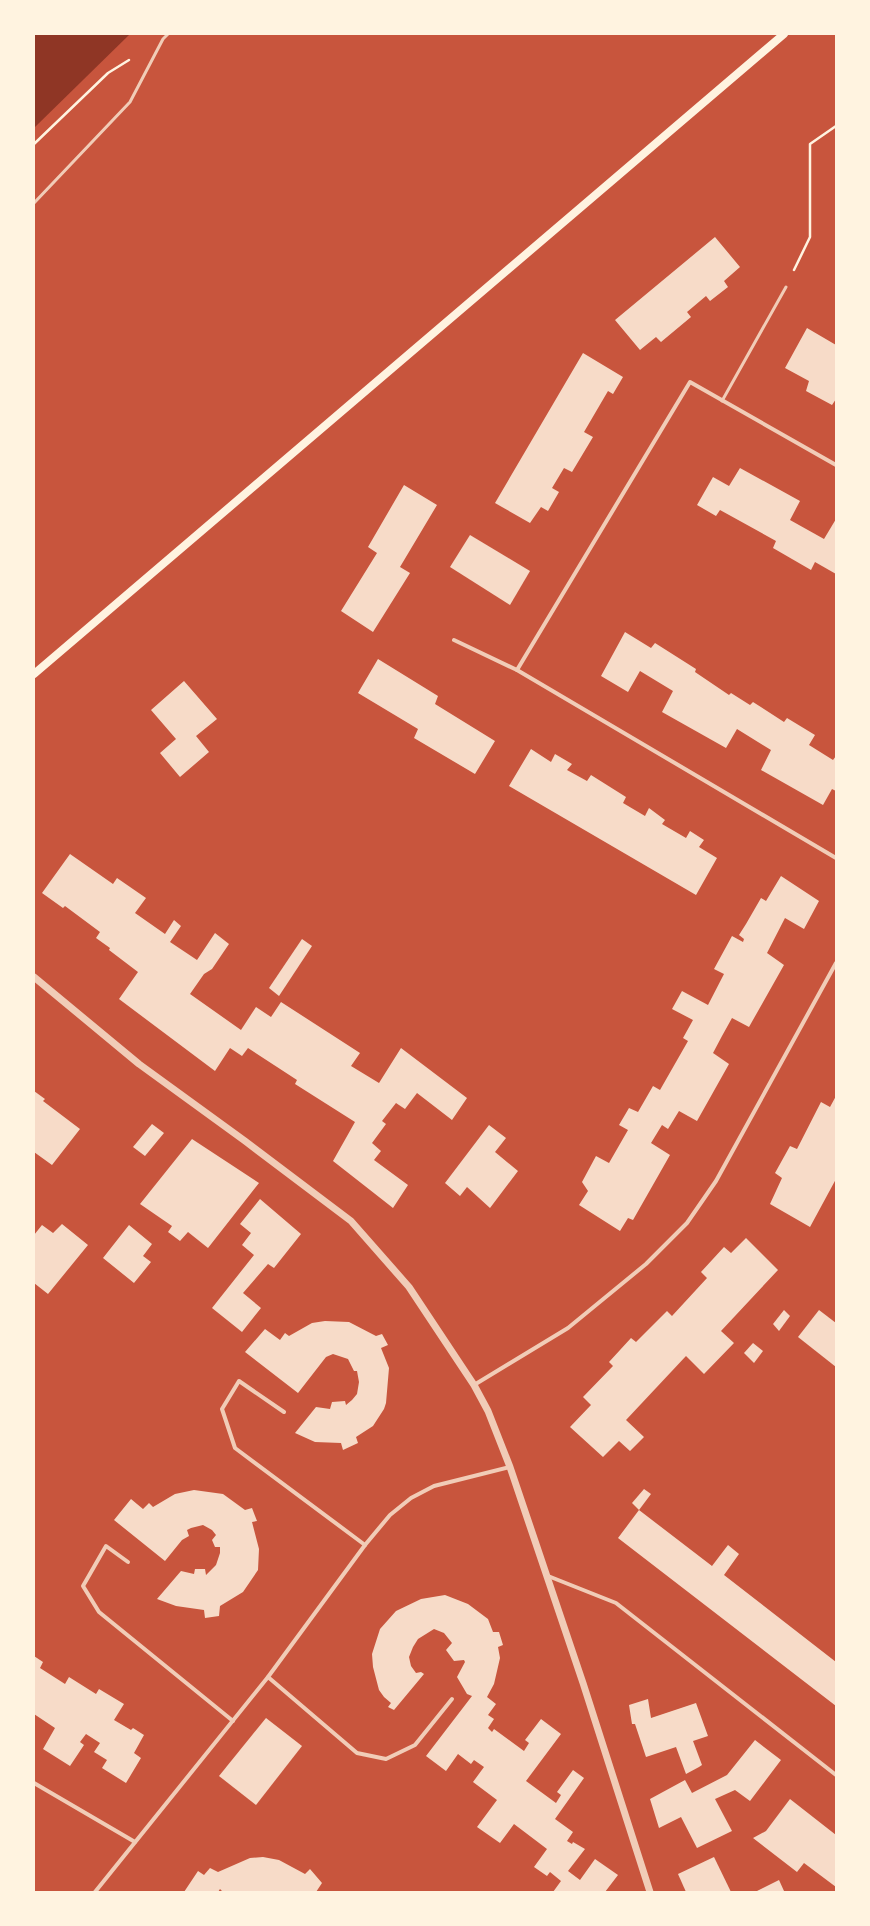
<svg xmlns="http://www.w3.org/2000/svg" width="870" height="1926" font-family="Figtree,sans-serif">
  <rect width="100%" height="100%" fill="#c8553d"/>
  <path fill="#8f3625" d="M 34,34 L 130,34 L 34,128 Z"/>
  <g fill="#f7dbc8">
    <path d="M 715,237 L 740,267 L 724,281 L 728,287 L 710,301 L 706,296 L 687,312 L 691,317 L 661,342 L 656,337 L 640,350 L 615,320 Z"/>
    <path d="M 807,328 L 836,345 L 836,399 L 832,405 L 806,391 L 809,381 L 785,368 Z"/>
    <path d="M 583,353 L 623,377 L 613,394 L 608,391 L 584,432 L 593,437 L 572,472 L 564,468 L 552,488 L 559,492 L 548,511 L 541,507 L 530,523 L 495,503 Z"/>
    <path d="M 740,468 L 800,501 L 790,520 L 824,539 L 836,519 L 836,574 L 815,562 L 811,570 L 773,548 L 776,541 L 720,510 L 716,516 L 697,505 L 713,477 L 729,486 Z"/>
    <path d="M 404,485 L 437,505 L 400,567 L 410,573 L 373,632 L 341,611 L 377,553 L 368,547 Z"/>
    <path d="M 470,535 L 530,571 L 510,605 L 450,567 Z"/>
    <path d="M 625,632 L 651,648 L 655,643 L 696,669 L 695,672 L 729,695 L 731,693 L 750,705 L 753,702 L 784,722 L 787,718 L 815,735 L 809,745 L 833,760 L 836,756 L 836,791 L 832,789 L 823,805 L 761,770 L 771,750 L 737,729 L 726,748 L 662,712 L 673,691 L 640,671 L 628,692 L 601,676 Z"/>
    <path d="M 378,659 L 438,696 L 435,704 L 495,741 L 475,774 L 414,738 L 418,729 L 358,693 Z"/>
    <path d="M 184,681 L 217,719 L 196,736 L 209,752 L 180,777 L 160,753 L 176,739 L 151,710 Z"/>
    <path d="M 531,749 L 551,762 L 555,754 L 572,764 L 567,770 L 587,781 L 591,775 L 626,797 L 623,803 L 645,816 L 649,808 L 665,820 L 662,824 L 686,838 L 690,831 L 704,840 L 699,847 L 717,858 L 696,895 L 509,786 Z"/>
    <path d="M 70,854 L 113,884 L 117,878 L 146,898 L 135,913 L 165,934 L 174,920 L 181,926 L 170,942 L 197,960 L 215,933 L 229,944 L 212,969 L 204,974 L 190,994 L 241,1030 L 256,1007 L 271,1017 L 281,1002 L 360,1053 L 351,1066 L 379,1083 L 401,1048 L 467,1098 L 452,1120 L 417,1093 L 405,1109 L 396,1103 L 382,1121 L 386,1124 L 372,1143 L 381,1151 L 374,1160 L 408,1185 L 393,1208 L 333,1161 L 355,1122 L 295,1084 L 297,1080 L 248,1048 L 242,1056 L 230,1048 L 215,1071 L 119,999 L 138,972 L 109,950 L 110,948 L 96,938 L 100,932 L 65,906 L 63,908 L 42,893 Z"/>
    <path d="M 781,876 L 819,901 L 804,929 L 785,918 L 767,953 L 784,965 L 749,1027 L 732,1018 L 722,1036 L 713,1053 L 729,1064 L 697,1121 L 679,1111 L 668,1129 L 662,1125 L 651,1143 L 670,1155 L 633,1220 L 628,1218 L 620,1231 L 579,1205 L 588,1191 L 582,1182 L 596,1156 L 609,1163 L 628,1130 L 619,1125 L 629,1108 L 638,1112 L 653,1086 L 660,1090 L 688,1041 L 683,1038 L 693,1020 L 672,1009 L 682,991 L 708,1005 L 724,974 L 714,969 L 732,936 L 743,942 L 744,939 L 739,935 L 746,924 L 761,898 L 766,901 Z"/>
    <path d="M 302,939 L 312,946 L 279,996 L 269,988 Z"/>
    <path d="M 34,1091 L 45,1099 L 43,1101 L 80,1129 L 52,1165 L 34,1152 Z"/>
    <path d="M 836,1096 L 836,1179 L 810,1227 L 770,1204 L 782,1178 L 775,1173 L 790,1146 L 797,1149 L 821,1102 L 830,1107 Z"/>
    <path d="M 152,1124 L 164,1133 L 145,1156 L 133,1147 Z"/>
    <path d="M 489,1125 L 506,1138 L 495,1152 L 518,1171 L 490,1208 L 467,1187 L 460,1196 L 445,1183 Z"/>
    <path d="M 192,1139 L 259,1183 L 208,1248 L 188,1232 L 180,1241 L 168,1232 L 172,1226 L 140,1204 Z"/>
    <path d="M 260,1199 L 301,1234 L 274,1268 L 268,1264 L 243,1293 L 261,1308 L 242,1332 L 212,1308 L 254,1255 L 242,1245 L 251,1233 L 240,1224 Z"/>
    <path d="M 62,1224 L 88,1245 L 48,1294 L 34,1283 L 34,1235 L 42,1225 L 53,1233 Z"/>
    <path d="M 129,1225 L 152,1244 L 143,1256 L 151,1262 L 134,1283 L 103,1258 Z"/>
    <path d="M 746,1238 L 778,1270 L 721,1331 L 734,1343 L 704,1374 L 686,1356 L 626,1420 L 644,1437 L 630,1451 L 619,1441 L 603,1457 L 570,1427 L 591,1405 L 583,1397 L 613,1366 L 609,1362 L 631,1338 L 636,1342 L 667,1311 L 672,1316 L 707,1278 L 701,1272 L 724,1247 L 731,1253 Z"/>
    <path d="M 784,1310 L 790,1316 L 779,1331 L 773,1324 Z"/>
    <path d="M 819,1310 L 836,1323 L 836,1367 L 798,1337 Z"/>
    <path d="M 325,1321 L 349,1322 L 376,1336 L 382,1334 L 388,1345 L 381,1348 L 389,1368 L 386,1403 L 384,1409 L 373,1426 L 356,1437 L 358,1443 L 343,1450 L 341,1443 L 315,1442 L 295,1433 L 316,1407 L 330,1409 L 332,1402 L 345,1401 L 346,1405 L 352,1400 L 357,1394 L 359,1382 L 357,1371 L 354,1371 L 348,1359 L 333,1354 L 326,1357 L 298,1393 L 245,1352 L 265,1329 L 280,1340 L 285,1333 L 289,1336 L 312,1323 Z"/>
    <path d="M 753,1343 L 763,1351 L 754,1363 L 744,1353 Z"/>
    <path d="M 644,1489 L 651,1494 L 639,1510 L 632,1503 Z"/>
    <path d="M 194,1490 L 223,1494 L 245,1510 L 252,1508 L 257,1521 L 252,1522 L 259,1549 L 258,1570 L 243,1592 L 220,1606 L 219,1616 L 205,1618 L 204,1610 L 176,1606 L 157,1599 L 181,1571 L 194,1574 L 195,1569 L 205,1569 L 206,1575 L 216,1565 L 220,1553 L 220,1547 L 215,1547 L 212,1540 L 216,1535 L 212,1530 L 203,1525 L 191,1528 L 187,1530 L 189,1536 L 182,1540 L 165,1561 L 114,1520 L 131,1499 L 143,1509 L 149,1503 L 153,1507 L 175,1494 Z"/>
    <path d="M 639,1510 L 712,1566 L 728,1545 L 739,1554 L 724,1575 L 836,1662 L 836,1706 L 618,1538 Z"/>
    <path d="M 445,1595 L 468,1604 L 488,1619 L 493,1632 L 499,1632 L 503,1645 L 498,1647 L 500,1658 L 494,1684 L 487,1697 L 496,1704 L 488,1715 L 494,1719 L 488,1728 L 492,1732 L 494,1729 L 524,1751 L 529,1743 L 525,1740 L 541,1719 L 561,1734 L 526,1781 L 556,1803 L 561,1795 L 557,1792 L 573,1770 L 584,1778 L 555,1819 L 573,1832 L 567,1841 L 572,1844 L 573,1842 L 585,1849 L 568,1871 L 580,1880 L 595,1859 L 618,1875 L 605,1892 L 553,1892 L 561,1881 L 550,1872 L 547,1876 L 534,1867 L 547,1849 L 514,1824 L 500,1843 L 477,1827 L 497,1800 L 473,1782 L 484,1767 L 474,1760 L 471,1764 L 458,1754 L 446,1771 L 426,1756 L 472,1696 L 467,1694 L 457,1677 L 465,1662 L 464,1660 L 454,1661 L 446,1650 L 452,1643 L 444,1633 L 434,1629 L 418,1639 L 413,1647 L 409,1657 L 411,1666 L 416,1673 L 421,1672 L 424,1674 L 394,1710 L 388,1707 L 391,1703 L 384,1697 L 379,1690 L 373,1667 L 372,1654 L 380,1629 L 396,1611 L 421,1599 Z"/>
    <path d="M 34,1656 L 43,1662 L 40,1668 L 65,1684 L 69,1677 L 96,1694 L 99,1689 L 124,1704 L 114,1720 L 131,1730 L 133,1728 L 144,1735 L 134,1753 L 141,1758 L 126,1783 L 102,1768 L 107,1760 L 94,1752 L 100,1743 L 86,1734 L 80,1742 L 84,1745 L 70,1766 L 43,1749 L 55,1728 L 34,1714 Z"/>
    <path d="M 648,1699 L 651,1718 L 696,1703 L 708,1736 L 693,1741 L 702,1765 L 699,1767 L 686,1774 L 676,1747 L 646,1757 L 635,1724 L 632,1724 L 629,1705 Z"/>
    <path d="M 266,1718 L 302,1746 L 256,1805 L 219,1776 Z"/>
    <path d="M 755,1740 L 781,1760 L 750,1801 L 735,1790 L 715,1799 L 732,1831 L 697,1848 L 681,1817 L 659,1828 L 650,1799 L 685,1780 L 692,1793 L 727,1775 Z"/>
    <path d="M 790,1799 L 836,1835 L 836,1887 L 804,1863 L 797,1872 L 753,1838 L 766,1831 Z"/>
    <path d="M 263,1857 L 279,1860 L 305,1874 L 310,1869 L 322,1883 L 316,1892 L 223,1892 L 220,1889 L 218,1892 L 184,1892 L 198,1871 L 204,1875 L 210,1868 L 218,1872 L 250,1858 Z"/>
    <path d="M 714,1857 L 731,1892 L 686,1892 L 678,1874 Z"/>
    <path d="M 779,1880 L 784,1891 L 755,1892 Z"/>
  </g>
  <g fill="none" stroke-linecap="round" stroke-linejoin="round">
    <g stroke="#fff3e0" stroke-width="2.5">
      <path d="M 34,144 L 108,73 L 129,60"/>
      <path d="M 794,270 L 810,237 L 810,144 L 836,126"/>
    </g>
    <g stroke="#f1ccb7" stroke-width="3">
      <path d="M 34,203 L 130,102 L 163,39 L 168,34"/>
      <path d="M 722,401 L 786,287"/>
    </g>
    <g stroke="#f1ccb7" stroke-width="4">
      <path d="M 454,640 L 517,670 L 836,858"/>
      <path d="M 517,670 L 690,382 L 836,465"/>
      <path d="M 474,1385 L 568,1328 L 646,1264 L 687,1223 L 716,1181 L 836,963"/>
      <path d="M 284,1412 L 239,1381 L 222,1409 L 235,1448 L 365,1545"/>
      <path d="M 128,1562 L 106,1546 L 83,1586 L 99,1612 L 233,1721"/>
      <path d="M 548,1576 L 616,1603 L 836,1775"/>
      <path d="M 268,1677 L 357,1753 L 386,1759 L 415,1745 L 452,1699"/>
      <path d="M 34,1783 L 135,1842"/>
      <path d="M 95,1892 L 268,1677 L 365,1545 L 390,1515 L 411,1498 L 434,1486 L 510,1467"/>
    </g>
    <path stroke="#f1ccb7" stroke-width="7" d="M 34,977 L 139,1064 L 245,1141 L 351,1221 L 409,1287 L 474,1385 L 488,1411 L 510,1467 L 583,1683 L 650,1892"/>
    <path stroke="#fff3e0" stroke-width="8" d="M 34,674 L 784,34"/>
  </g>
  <rect width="870" height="1926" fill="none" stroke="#fff3e0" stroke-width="70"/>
</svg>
